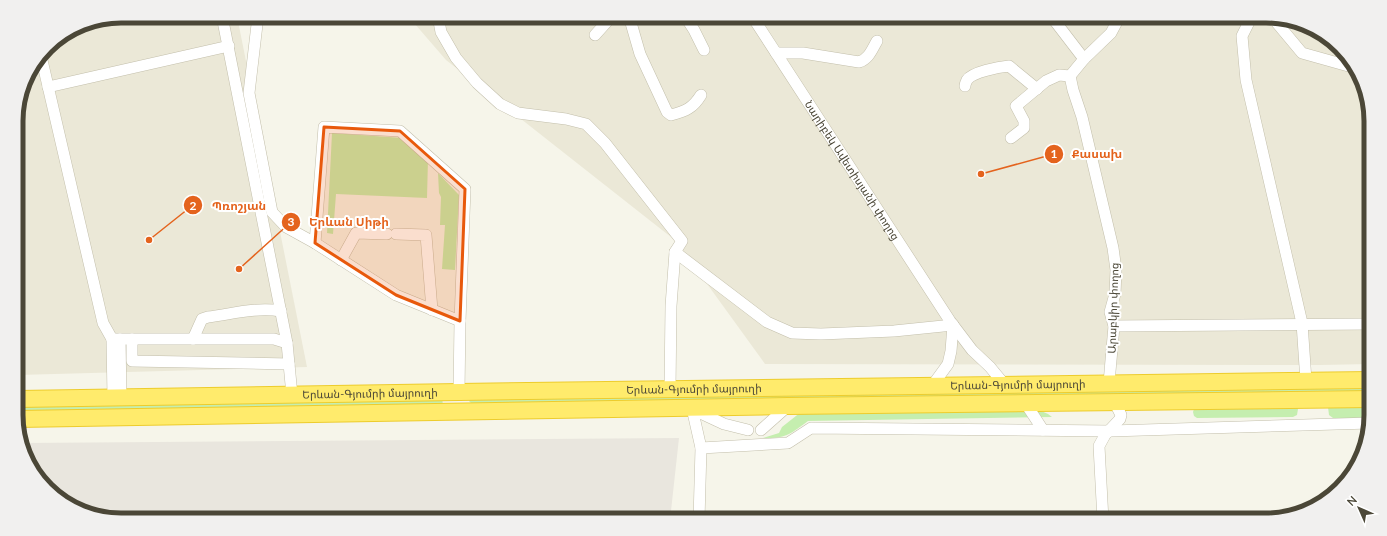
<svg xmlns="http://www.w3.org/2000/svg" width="1387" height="536" font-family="Lato,'Noto Sans Armenian',sans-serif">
  <rect width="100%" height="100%" fill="#f6f5ea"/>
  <g fill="#ebe8d7">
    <path d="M 121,16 L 237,16 L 307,367 L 18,375 L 16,114 L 27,75 L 52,42 L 81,24 Z"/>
    <path d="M 408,16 L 1266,16 L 1300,22 L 1345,52 L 1370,107 L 1371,364 L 1320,365 L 765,364 L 676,241 L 446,60 Z"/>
  </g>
  <path fill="#e9e6de" d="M 679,438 L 670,520 L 121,520 L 87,514 L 42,484 L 22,443 Z"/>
  <g fill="#c5eeaf">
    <path d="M 332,133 L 403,138 L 428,159 L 427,198 L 336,194 L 333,234 L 327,233 Z"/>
    <path d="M 438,173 L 459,195 L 455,270 L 442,269 L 445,225 L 440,225 L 441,197 L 439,193 Z"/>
    <path d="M 1371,385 L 1371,393 L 472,404 L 469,401 L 470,399 Z"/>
    <path d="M 442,398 L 443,405 L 18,412 L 18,405 Z"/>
    <path d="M 1371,403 L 1371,418 L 1333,418 L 1329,415 L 1328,407 Z"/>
    <path d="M 1297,406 L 1298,409 L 1297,415 L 1293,417 L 1197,418 L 1194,416 L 1193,412 L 1194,409 Z"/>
    <path d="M 1039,410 L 1048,414 L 1052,417 L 808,421 C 790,434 786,439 763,438 L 779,433 L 782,427 L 801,412 Z"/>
  </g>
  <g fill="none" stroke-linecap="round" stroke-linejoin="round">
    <defs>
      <g id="minor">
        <path d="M 222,16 L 287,343 L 292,395"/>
        <path d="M 258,16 L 249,93 L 272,212 L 286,227 L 315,243 L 396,295 L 460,321 L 459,392"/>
        <path d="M 438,16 L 441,32 L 456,58 L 477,83 L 500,104 L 518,113 L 566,119 L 586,124 L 605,143 L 682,241 L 675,252 L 671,306 L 670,390"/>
        <path d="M 629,16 L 640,54 L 667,112 L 671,115 C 686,111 693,108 701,95"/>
        <path d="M 685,16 L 694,30 L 704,50"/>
        <path id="s1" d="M 752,16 L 950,321 L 972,350 L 990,367 L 1004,384"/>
        <path d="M 1051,16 L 1084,59"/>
        <path d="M 1252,16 L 1242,36 L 1246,80 L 1302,323 L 1306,381"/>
        <path d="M 1272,17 L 1302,53 L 1352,67"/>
        <path d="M 595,35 L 612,16"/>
        <path d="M 776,53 L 803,53 L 859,62 C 869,59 872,49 877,41"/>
        <path d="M 41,56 L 103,323 L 112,339"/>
        <path d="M 965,86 C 965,84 966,82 967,80 C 972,72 999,67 1009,66 L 1037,89"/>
        <path d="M 48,87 L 229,46"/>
        <path d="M 1011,138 L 1024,128 L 1024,121 L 1016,106 L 1046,81 L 1059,75 L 1070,76"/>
        <path d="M 396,234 L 426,235 L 432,310"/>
        <path d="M 315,243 L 324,127 L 400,131 L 465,189 L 460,321"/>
        <path d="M 675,252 L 767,322 L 792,333 L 821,334 L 894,331 L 953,325"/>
        <path d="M 341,260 L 356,233 L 387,234"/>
        <path d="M 1114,326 L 1371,324"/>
        <path d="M 120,339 L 121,398"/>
        <path d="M 132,339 L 132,361 L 289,364"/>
        <path d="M 193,339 L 202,319 L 208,317 C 232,314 256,307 281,311"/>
        <path d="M 1109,383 L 1114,326 L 1110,312 L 1115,294 L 1116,270 L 1113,248 L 1082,117 L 1073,90 L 1070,76 L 1084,59 L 1111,33 L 1120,16"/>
        <path d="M 932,386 L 948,364 L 951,351 L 953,325"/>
        <path d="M 113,398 L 112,339 L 274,339 L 287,343"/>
        <path d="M 1026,404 L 1043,430"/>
        <path d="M 692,408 L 701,448 L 699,520"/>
        <path d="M 694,410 L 724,424 L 748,430"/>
        <path d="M 761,430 L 788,406"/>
        <path d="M 701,448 L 788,443 L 811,428 L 1111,431 L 1370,423"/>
        <path d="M 1103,520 L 1099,446 L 1105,435 L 1120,419 L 1121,415 L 1115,403"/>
      </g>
      <g id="highway">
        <path id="s2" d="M 18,399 L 459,392 L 1371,380"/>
        <path d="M 18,419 L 788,406 L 1371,399"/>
      </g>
    </defs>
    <use href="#minor" stroke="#c3bfab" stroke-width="12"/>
    <use href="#highway" stroke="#edcc2d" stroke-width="18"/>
    <use href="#minor" stroke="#fff" stroke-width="11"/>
    <use href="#highway" stroke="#ffeb6c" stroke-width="16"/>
  </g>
  <path fill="#e8590c" fill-opacity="0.2" stroke="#e8590c" stroke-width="3" stroke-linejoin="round" d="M 324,127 L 400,131 L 465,189 L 460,321 L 396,295 L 315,243 Z"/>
  <g text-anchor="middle" stroke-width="4" stroke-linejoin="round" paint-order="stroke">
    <g font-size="11" fill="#4b4737" stroke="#fff">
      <text dy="4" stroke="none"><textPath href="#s1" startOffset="184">Նարիբեկ Ավետիսյանի փողոց</textPath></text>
      <text transform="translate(1113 308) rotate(-88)" y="4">Արաբկիր փողոց</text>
      <text dy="4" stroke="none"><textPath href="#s2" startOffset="1000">Երևան-Գյումրի մայրուղի</textPath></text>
      <text dy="4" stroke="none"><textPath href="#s2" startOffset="676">Երևան-Գյումրի մայրուղի</textPath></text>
      <text dy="4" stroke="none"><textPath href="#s2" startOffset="352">Երևան-Գյումրի մայրուղի</textPath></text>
    </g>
  </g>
  <path d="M0 0H1387V536H0ZM121 23H1266A98 98 0 0 1 1364 121V415A98 98 0 0 1 1266 513H121A98 98 0 0 1 23 415V121A98 98 0 0 1 121 23Z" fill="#f1f0ef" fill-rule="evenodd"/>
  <path fill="none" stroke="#4b4737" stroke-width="5" d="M121 23H1266A98 98 0 0 1 1364 121V415A98 98 0 0 1 1266 513H121A98 98 0 0 1 23 415V121A98 98 0 0 1 121 23Z"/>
  <path fill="none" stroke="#e4631d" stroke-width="1.5" d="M981 174L1054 154M149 240L193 205M239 269L291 222"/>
  <g fill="#e4631d" stroke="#fff" stroke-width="1.5">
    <circle cx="981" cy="174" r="4"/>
    <circle cx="149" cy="240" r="4"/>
    <circle cx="239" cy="269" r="4"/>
    <circle cx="1054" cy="154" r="10"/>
    <circle cx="193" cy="205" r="10"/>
    <circle cx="291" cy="222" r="10"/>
  </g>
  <g font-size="12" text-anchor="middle" font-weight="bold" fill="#fff">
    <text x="1054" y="158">1</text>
    <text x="193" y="210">2</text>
    <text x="291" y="226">3</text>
  </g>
  <g font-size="12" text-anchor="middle" font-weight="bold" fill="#e4631d" stroke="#fff" stroke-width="4" stroke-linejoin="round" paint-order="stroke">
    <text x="1097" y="158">Քասախ</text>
    <text x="239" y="210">Պռոշյան</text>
    <text x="349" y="226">Երևան Սիթի</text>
  </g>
  <g transform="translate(1359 508) rotate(315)" stroke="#ffffff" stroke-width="3" paint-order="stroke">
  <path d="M0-3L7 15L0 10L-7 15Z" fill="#4b4737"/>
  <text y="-6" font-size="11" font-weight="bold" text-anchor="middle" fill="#4b4737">N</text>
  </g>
</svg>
